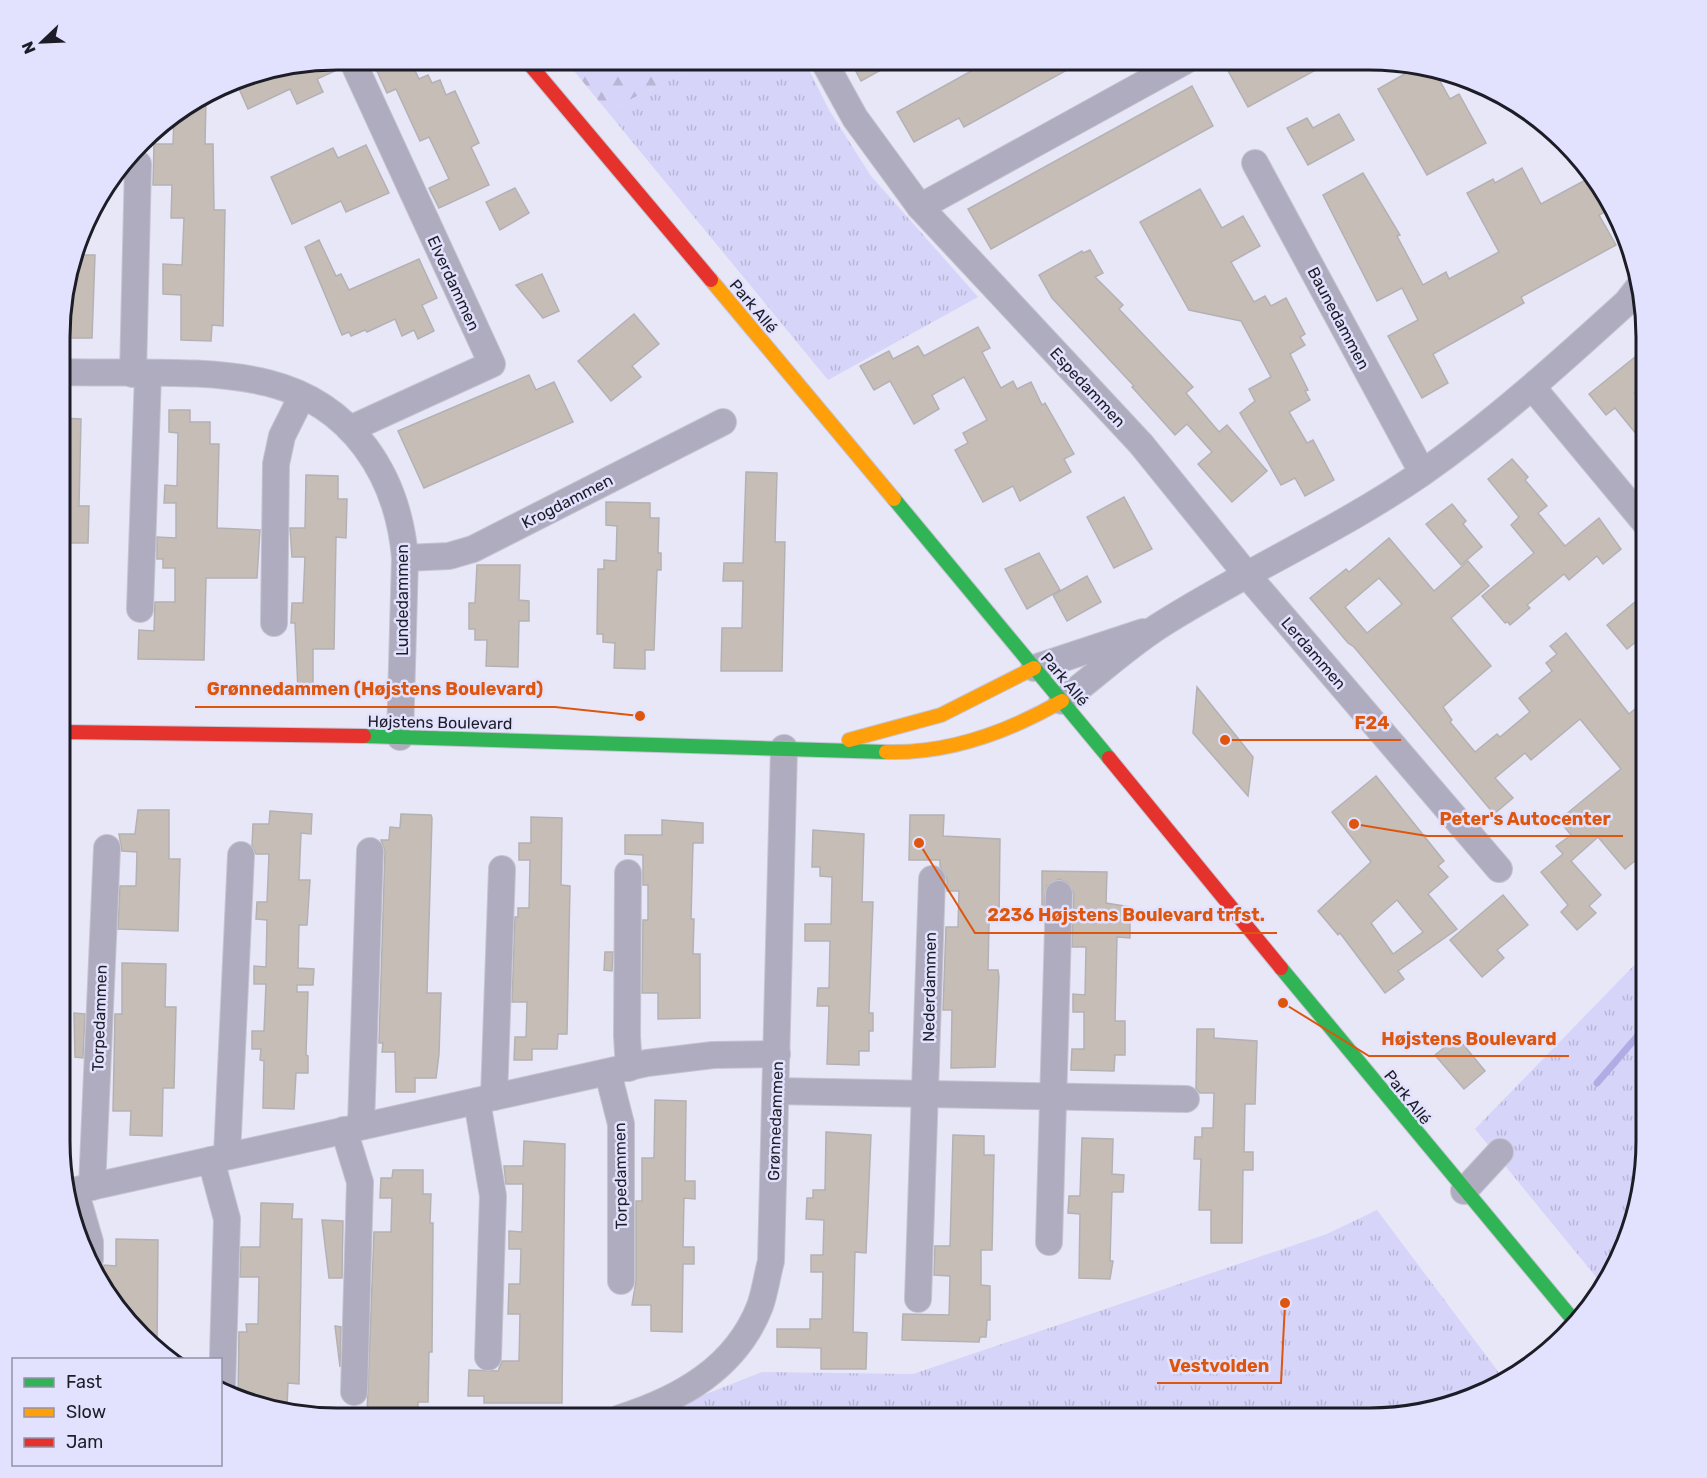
<svg xmlns="http://www.w3.org/2000/svg" width="1707" height="1478" font-family="Rubik,sans-serif">
  <defs>
    <pattern id="forest-firs" width="22" height="20" patternUnits="userSpaceOnUse" patternTransform="scale(1.5)"><rect width="22" height="20" fill="#d6d4f8"/><path d="M5 1l3.5 6h-7zM16 11l3.5 6h-7z" fill="#b7b6d5"/></pattern>
    <pattern id="park-tufts" width="24" height="20" patternUnits="userSpaceOnUse" patternTransform="scale(1.5)"><rect width="24" height="20" fill="#d6d4f8"/><path d="M3 7l-1-3M5 7V3M7 7l1-3M15 17l-1-3M17 17v-4M19 17l1-3" fill="none" stroke="#b7b6d5"/></pattern>
  </defs>
  <rect width="100%" height="100%" fill="#e8e7f8"/>
  <path fill="url(#forest-firs)" d="M 565,60 L 711,60 L 607,111 Z"/>
  <g fill="url(#park-tufts)">
    <path d="M 711,60 L 804,60 L 829,110 L 871,176 L 978,297 L 828,380 L 607,111 Z"/>
    <path d="M 1647,952 L 1647,1140 L 1626,1247 L 1601,1283 L 1475,1129 Z"/>
    <path d="M 1377,1210 L 1503,1378 L 1476,1397 L 1388,1417 L 645,1418 L 762,1372 L 913,1374 L 1327,1234 Z"/>
  </g>
  <g fill="none" stroke-linecap="round" stroke-linejoin="round">
    <path stroke="#b2ace4" stroke-width="7" d="M 1597,1083 L 1647,1025"/>
  </g>
  <g fill="#c6bdb7" stroke="#b4b1b4" stroke-width="1.5" fill-rule="evenodd">
    <path d="M 337,60 L 339,69 L 317,79 L 323,92 L 297,104 L 290,89 L 248,109 L 236,82 L 248,75 Z"/>
    <path d="M 372,60 L 410,60 L 419,79 L 428,75 L 432,83 L 440,80 L 446,95 L 455,91 L 479,143 L 471,147 L 489,185 L 439,208 L 429,188 L 449,179 L 429,137 L 420,141 L 396,89 L 387,93 Z"/>
    <path d="M 850,60 L 899,60 L 861,81 Z"/>
    <path d="M 970,60 L 1085,60 L 964,127 L 959,118 L 914,142 L 897,112 L 975,69 Z"/>
    <path d="M 1237,61 L 1332,61 L 1248,107 L 1226,67 Z"/>
    <path d="M 1415,68 L 1436,74 L 1450,99 L 1459,94 L 1486,143 L 1427,175 L 1378,89 Z"/>
    <path d="M 1192,86 L 1213,126 L 991,249 L 968,209 Z"/>
    <path d="M 206,99 L 205,144 L 213,144 L 214,210 L 225,210 L 223,326 L 212,325 L 211,341 L 181,340 L 181,295 L 163,294 L 163,264 L 182,265 L 184,218 L 171,218 L 172,185 L 153,185 L 154,144 L 173,144 L 174,118 Z"/>
    <path d="M 1339,114 L 1354,140 L 1308,165 L 1287,128 L 1307,118 L 1313,128 Z"/>
    <path d="M 366,145 L 389,193 L 346,212 L 341,201 L 292,224 L 271,177 L 333,148 L 338,158 Z"/>
    <path d="M 1522,168 L 1541,204 L 1591,177 L 1613,208 L 1599,215 L 1616,245 L 1521,297 L 1524,303 L 1433,354 L 1448,383 L 1422,398 L 1388,336 L 1418,320 L 1402,288 L 1377,301 L 1323,195 L 1363,173 L 1400,235 L 1397,236 L 1423,285 L 1446,272 L 1449,279 L 1499,252 L 1467,193 L 1493,179 L 1495,183 Z"/>
    <path d="M 515,188 L 529,213 L 500,230 L 486,202 Z"/>
    <path d="M 1200,189 L 1222,228 L 1243,216 L 1260,246 L 1231,262 L 1254,302 L 1265,296 L 1271,306 L 1286,298 L 1305,334 L 1300,337 L 1305,345 L 1290,354 L 1308,390 L 1305,391 L 1310,400 L 1289,412 L 1307,443 L 1313,440 L 1334,480 L 1305,496 L 1295,478 L 1281,485 L 1240,413 L 1255,401 L 1249,389 L 1271,377 L 1241,321 L 1189,310 L 1140,222 Z"/>
    <path d="M 319,240 L 336,276 L 341,274 L 349,290 L 419,259 L 437,298 L 422,305 L 434,331 L 418,339 L 414,330 L 402,336 L 395,319 L 367,332 L 365,330 L 351,336 L 349,332 L 342,335 L 305,247 Z"/>
    <path d="M 1090,250 L 1103,273 L 1095,277 L 1123,305 L 1119,309 L 1193,387 L 1186,393 L 1219,432 L 1227,425 L 1267,471 L 1232,502 L 1198,464 L 1212,452 L 1187,424 L 1175,435 L 1132,387 L 1134,386 L 1052,298 L 1039,275 L 1082,251 L 1083,253 Z"/>
    <path d="M 78,255 L 95,255 L 92,338 L 62,338 L 62,301 Z"/>
    <path d="M 542,274 L 559,311 L 543,318 L 516,285 Z"/>
    <path d="M 634,314 L 659,344 L 632,366 L 641,377 L 611,401 L 578,361 Z"/>
    <path d="M 978,327 L 990,348 L 982,352 L 1001,388 L 1013,381 L 1017,389 L 1031,382 L 1042,405 L 1045,403 L 1074,454 L 1064,459 L 1071,472 L 1020,501 L 1013,486 L 983,502 L 955,450 L 968,443 L 963,433 L 987,420 L 964,377 L 932,395 L 939,409 L 914,424 L 890,381 L 874,390 L 860,366 L 889,351 L 893,359 L 918,346 L 924,356 Z"/>
    <path d="M 1635,357 L 1646,370 L 1646,383 L 1634,393 L 1646,408 L 1646,446 L 1615,408 L 1606,415 L 1589,394 Z"/>
    <path d="M 529,375 L 536,390 L 554,382 L 573,422 L 424,488 L 398,431 Z"/>
    <path d="M 169,410 L 190,410 L 190,422 L 210,422 L 210,444 L 219,444 L 217,528 L 260,530 L 257,578 L 206,578 L 204,660 L 138,659 L 139,630 L 154,631 L 155,602 L 175,602 L 175,568 L 163,568 L 163,559 L 157,559 L 157,537 L 176,538 L 176,503 L 164,503 L 165,485 L 177,486 L 178,433 L 169,432 Z"/>
    <path d="M 62,418 L 81,419 L 79,506 L 89,506 L 88,543 L 62,543 Z"/>
    <path d="M 1512,459 L 1528,477 L 1525,480 L 1547,506 L 1538,513 L 1565,546 L 1599,518 L 1621,549 L 1603,564 L 1597,556 L 1569,580 L 1564,574 L 1527,605 L 1530,608 L 1510,625 L 1508,622 L 1505,623 L 1482,596 L 1534,553 L 1511,525 L 1519,517 L 1488,479 Z"/>
    <path d="M 746,472 L 777,473 L 775,542 L 785,542 L 782,671 L 721,671 L 722,628 L 742,628 L 743,581 L 723,581 L 724,563 L 743,563 Z"/>
    <path d="M 306,475 L 338,476 L 338,499 L 347,499 L 346,538 L 336,537 L 334,649 L 313,649 L 313,690 L 298,690 L 295,623 L 291,623 L 292,603 L 303,603 L 305,557 L 292,557 L 290,528 L 305,528 Z"/>
    <path d="M 1124,497 L 1152,549 L 1114,568 L 1087,517 Z"/>
    <path d="M 606,502 L 650,503 L 650,518 L 659,518 L 658,553 L 661,553 L 661,570 L 657,570 L 654,650 L 645,650 L 645,669 L 614,668 L 615,643 L 603,642 L 603,634 L 597,634 L 598,569 L 604,569 L 604,560 L 616,561 L 617,526 L 606,525 Z"/>
    <path d="M 1452,504 L 1466,521 L 1463,524 L 1482,547 L 1461,565 L 1426,524 Z"/>
    <path d="M 1389,538 L 1434,591 L 1468,561 L 1489,586 L 1451,618 L 1491,666 L 1443,707 L 1452,720 L 1450,722 L 1475,752 L 1497,734 L 1500,737 L 1530,712 L 1519,698 L 1552,671 L 1546,663 L 1557,654 L 1550,646 L 1566,633 L 1629,714 L 1647,699 L 1647,851 L 1625,869 L 1598,837 L 1571,861 L 1601,895 L 1589,906 L 1596,913 L 1577,930 L 1561,912 L 1568,905 L 1541,872 L 1563,854 L 1556,846 L 1571,835 L 1559,820 L 1621,769 L 1580,719 L 1531,760 L 1525,753 L 1495,778 L 1513,798 L 1494,814 L 1354,647 L 1348,643 L 1310,598 L 1346,569 L 1349,572 ZM 1379,578 L 1402,604 L 1367,633 L 1345,607 Z"/>
    <path d="M 1039,553 L 1060,590 L 1027,609 L 1005,569 Z"/>
    <path d="M 477,565 L 520,565 L 519,600 L 529,601 L 529,621 L 519,621 L 518,667 L 486,666 L 487,640 L 475,640 L 475,629 L 469,629 L 469,603 L 475,603 Z"/>
    <path d="M 1087,576 L 1101,602 L 1067,621 L 1053,595 Z"/>
    <path d="M 1647,592 L 1647,633 L 1627,649 L 1607,625 Z"/>
    <path d="M 1197,687 L 1253,757 L 1248,796 L 1193,733 Z"/>
    <path d="M 1376,776 L 1444,861 L 1438,866 L 1448,877 L 1428,894 L 1457,929 L 1398,971 L 1404,979 L 1385,993 L 1340,933 L 1338,935 L 1318,911 L 1371,862 L 1332,812 ZM 1397,900 L 1423,932 L 1393,954 L 1371,923 Z"/>
    <path d="M 138,810 L 169,810 L 169,859 L 180,859 L 178,931 L 118,929 L 120,886 L 136,886 L 137,852 L 122,851 L 119,834 L 135,834 Z"/>
    <path d="M 270,811 L 312,814 L 311,834 L 301,833 L 299,880 L 310,880 L 307,925 L 299,925 L 298,968 L 314,969 L 313,985 L 297,985 L 297,992 L 308,992 L 306,1055 L 308,1056 L 308,1073 L 296,1073 L 294,1109 L 263,1108 L 264,1061 L 260,1060 L 261,1049 L 252,1049 L 252,1031 L 264,1031 L 266,984 L 254,984 L 254,966 L 266,967 L 267,920 L 256,919 L 257,902 L 267,902 L 269,854 L 256,854 L 252,846 L 253,824 L 269,824 Z"/>
    <path d="M 401,814 L 431,815 L 432,818 L 427,993 L 441,993 L 439,1054 L 436,1078 L 415,1078 L 415,1092 L 396,1092 L 395,1052 L 382,1052 L 383,1043 L 379,1043 L 385,851 L 381,840 L 389,840 L 390,827 L 400,828 Z"/>
    <path d="M 910,815 L 944,815 L 943,836 L 1000,839 L 999,922 L 989,922 L 988,970 L 998,970 L 999,977 L 995,1067 L 951,1068 L 952,1010 L 943,1010 L 946,927 L 958,927 L 959,891 L 947,891 L 947,879 L 940,866 L 940,860 L 909,860 Z"/>
    <path d="M 531,817 L 562,818 L 561,885 L 570,886 L 567,1034 L 558,1034 L 557,1049 L 532,1049 L 532,1060 L 514,1060 L 515,1037 L 526,1037 L 527,1002 L 512,1002 L 515,917 L 518,917 L 518,908 L 529,908 L 530,860 L 519,860 L 519,843 L 531,843 Z"/>
    <path d="M 662,820 L 703,823 L 703,843 L 693,843 L 691,919 L 694,919 L 693,954 L 700,954 L 700,1018 L 658,1019 L 658,993 L 642,993 L 643,920 L 648,920 L 648,885 L 643,885 L 643,855 L 625,854 L 625,835 L 662,835 Z"/>
    <path d="M 813,830 L 864,834 L 862,902 L 873,902 L 869,1013 L 873,1013 L 873,1031 L 869,1031 L 869,1051 L 859,1051 L 859,1065 L 827,1064 L 829,1006 L 817,1006 L 818,988 L 829,988 L 830,941 L 805,941 L 805,924 L 831,924 L 832,877 L 820,876 L 820,867 L 812,867 Z"/>
    <path d="M 1042,871 L 1107,872 L 1106,903 L 1130,907 L 1130,938 L 1117,937 L 1115,1021 L 1125,1021 L 1125,1055 L 1115,1055 L 1114,1071 L 1071,1070 L 1072,1049 L 1084,1049 L 1084,1012 L 1073,1012 L 1073,994 L 1085,995 L 1086,947 L 1072,947 L 1074,894 L 1067,882 L 1059,879 L 1047,886 L 1042,918 Z"/>
    <path d="M 1503,895 L 1528,925 L 1497,950 L 1504,958 L 1482,977 L 1450,940 Z"/>
    <path d="M 605,952 L 613,952 L 612,971 L 604,970 Z"/>
    <path d="M 122,963 L 166,964 L 165,1007 L 176,1007 L 174,1088 L 163,1088 L 162,1136 L 130,1135 L 131,1111 L 113,1111 L 115,1014 L 122,1014 Z"/>
    <path d="M 74,1013 L 85,1014 L 83,1058 L 75,1057 Z"/>
    <path d="M 1197,1029 L 1214,1029 L 1214,1038 L 1257,1041 L 1255,1104 L 1245,1104 L 1244,1152 L 1253,1152 L 1253,1170 L 1243,1170 L 1242,1243 L 1211,1243 L 1211,1210 L 1199,1210 L 1201,1159 L 1194,1159 L 1195,1137 L 1202,1137 L 1202,1128 L 1213,1128 L 1214,1093 L 1200,1093 L 1196,1089 Z"/>
    <path d="M 1457,1037 L 1485,1071 L 1464,1089 L 1435,1055 Z"/>
    <path d="M 655,1100 L 686,1101 L 685,1181 L 695,1181 L 695,1199 L 684,1198 L 683,1247 L 694,1247 L 694,1264 L 683,1264 L 682,1332 L 651,1331 L 651,1305 L 632,1305 L 636,1281 L 636,1201 L 642,1201 L 642,1158 L 654,1158 Z"/>
    <path d="M 826,1132 L 871,1135 L 866,1253 L 855,1252 L 853,1332 L 867,1333 L 866,1369 L 821,1369 L 821,1348 L 777,1347 L 777,1329 L 810,1329 L 810,1319 L 822,1319 L 823,1272 L 811,1272 L 811,1255 L 823,1255 L 824,1220 L 806,1219 L 807,1198 L 813,1198 L 813,1190 L 825,1190 Z"/>
    <path d="M 953,1135 L 984,1136 L 984,1155 L 994,1155 L 992,1250 L 981,1250 L 981,1285 L 990,1286 L 990,1320 L 987,1320 L 986,1337 L 980,1337 L 979,1342 L 902,1340 L 903,1314 L 949,1315 L 950,1276 L 934,1275 L 935,1246 L 950,1246 Z"/>
    <path d="M 1082,1138 L 1113,1139 L 1112,1174 L 1124,1175 L 1123,1192 L 1112,1192 L 1110,1261 L 1113,1261 L 1110,1279 L 1079,1278 L 1080,1214 L 1068,1213 L 1069,1196 L 1080,1196 Z"/>
    <path d="M 524,1141 L 565,1144 L 562,1403 L 484,1403 L 484,1396 L 468,1396 L 469,1370 L 498,1371 L 502,1361 L 519,1361 L 520,1314 L 508,1314 L 509,1284 L 520,1284 L 521,1249 L 509,1249 L 509,1231 L 522,1232 L 523,1184 L 506,1184 L 504,1166 L 523,1166 Z"/>
    <path d="M 393,1170 L 423,1170 L 423,1194 L 431,1194 L 430,1223 L 433,1223 L 432,1352 L 429,1352 L 428,1402 L 418,1402 L 418,1418 L 367,1415 L 374,1232 L 391,1232 L 392,1198 L 380,1198 L 381,1178 L 392,1178 Z"/>
    <path d="M 261,1203 L 293,1204 L 292,1219 L 302,1219 L 299,1384 L 288,1383 L 287,1408 L 238,1398 L 239,1332 L 247,1332 L 246,1324 L 258,1324 L 259,1277 L 240,1277 L 241,1247 L 260,1247 Z"/>
    <path d="M 322,1220 L 343,1221 L 342,1278 L 329,1278 Z"/>
    <path d="M 116,1239 L 158,1240 L 157,1347 L 141,1336 L 103,1279 L 104,1265 L 116,1266 Z"/>
    <path d="M 335,1326 L 341,1327 L 340,1367 Z"/>
  </g>
  <g fill="none" stroke-linecap="round" stroke-linejoin="round">
    <defs>
      <g id="street">
        <path d="M 823,60 L 855,118 L 920,207 L 1141,444 L 1247,575 L 1499,869"/>
        <path d="M 1255,163 L 1422,472"/>
        <path d="M 920,207 L 1185,61"/>
        <path d="M 62,372 C 124,374 209,368 268,383 C 352,404 398,475 405,558 L 400,737"/>
        <path d="M 133,374 L 138,164"/>
        <path d="M 1533,388 L 1647,525"/>
        <path d="M 350,429 L 492,364 L 352,60"/>
        <path d="M 405,558 L 449,556 L 473,549 L 723,422"/>
        <path d="M 140,609 L 148,374"/>
        <path d="M 274,623 L 276,464 L 282,436 L 302,396"/>
        <path d="M 1034,668 L 1143,632"/>
        <path d="M 1062,701 C 1094,677 1125,648 1159,626 C 1245,571 1338,531 1422,473 C 1495,422 1561,362 1627,302 L 1638,288"/>
        <path d="M 628,873 L 627,1036 L 629,1068"/>
        <path d="M 608,1073 L 621,1124 L 621,1281"/>
        <path d="M 776,1091 L 1186,1099"/>
        <path d="M 494,1097 L 502,869"/>
        <path d="M 477,1101 L 493,1196 L 488,1357"/>
        <path d="M 361,1125 L 370,851"/>
        <path d="M 344,1130 L 360,1182 L 354,1392"/>
        <path d="M 227,1155 L 241,855"/>
        <path d="M 211,1160 L 227,1219 L 222,1390"/>
        <path d="M 92,1187 L 107,848"/>
        <path d="M 75,1190 L 90,1242 L 90,1259"/>
        <path d="M 1464,1191 L 1500,1152"/>
        <path d="M 68,1192 L 647,1063 L 713,1055 L 777,1054"/>
        <path d="M 1049,1242 L 1059,894"/>
        <path d="M 918,1299 L 932,879"/>
        <path d="M 620,1418 C 680,1399 736,1368 760,1306 C 765,1292 767,1276 771,1261 L 784,748"/>
      </g>
      <g id="fast">
        <path d="M 894,499 L 1109,758"/>
        <path d="M 364,736 L 886,752"/>
        <path d="M 1281,968 L 1575,1322"/>
      </g>
      <g id="slow">
        <path d="M 711,280 L 894,499"/>
        <path d="M 849,740 L 941,715 L 1034,668"/>
        <path d="M 886,752 C 949,754 1008,732 1062,701"/>
      </g>
      <g id="jam">
        <path d="M 526,60 L 711,280"/>
        <path d="M 62,732 L 364,736"/>
        <path d="M 1109,758 L 1281,968"/>
      </g>
    </defs>
    <use href="#street" stroke="#c5c4d1" stroke-width="28"/>
    <use href="#fast" stroke="#c5c4d1" stroke-width="16"/>
    <use href="#slow" stroke="#c5c4d1" stroke-width="16"/>
    <use href="#jam" stroke="#c5c4d1" stroke-width="16"/>
    <use href="#street" stroke="#aeacbe" stroke-width="26"/>
    <use href="#fast" stroke="#30b455" stroke-width="14"/>
    <use href="#slow" stroke="#ff9f0a" stroke-width="14"/>
    <use href="#jam" stroke="#e5322d" stroke-width="14"/>
  </g>
  <g text-anchor="middle" stroke-width="5" stroke-linejoin="round" paint-order="stroke">
    <g font-size="16" fill="#1d1d27" stroke="#e2e1fe">
      <text transform="translate(454 283) rotate(65)" y="6">Elverdammen</text>
      <text transform="translate(754 306) rotate(50)" y="6">Park Allé</text>
      <text transform="translate(1339 318) rotate(62)" y="6">Baunedammen</text>
      <text transform="translate(1088 387) rotate(47)" y="6">Espedammen</text>
      <text transform="translate(567 501) rotate(-27)" y="6">Krogdammen</text>
      <text transform="translate(402 600) rotate(-90)" y="6">Lundedammen</text>
      <text transform="translate(1314 653) rotate(49)" y="6">Lerdammen</text>
      <text transform="translate(1065 679) rotate(50)" y="6">Park Allé</text>
      <text transform="translate(440 722) rotate(1)" y="6">Højstens Boulevard</text>
      <text transform="translate(929 987) rotate(-89)" y="6">Nederdammen</text>
      <text transform="translate(99 1018) rotate(-88)" y="6">Torpedammen</text>
      <text transform="translate(1408 1097) rotate(51)" y="6">Park Allé</text>
      <text transform="translate(775 1121) rotate(-88)" y="6">Grønnedammen</text>
      <text transform="translate(620 1176) rotate(-91)" y="6">Torpedammen</text>
    </g>
  </g>
  <path d="M0 0H1707V1478H0ZM337 70H1369A267 267 0 0 1 1636 337V1141A267 267 0 0 1 1369 1408H337A267 267 0 0 1 70 1141V337A267 267 0 0 1 337 70Z" fill="#e2e1fe" fill-rule="evenodd"/>
  <path fill="none" stroke="#1d1d27" stroke-width="3" d="M337 70H1369A267 267 0 0 1 1636 337V1141A267 267 0 0 1 1369 1408H337A267 267 0 0 1 70 1141V337A267 267 0 0 1 337 70Z"/>
  <path fill="none" stroke="#de560d" stroke-width="2" d="M640 716L555 707H195M1225 740L1342 740H1401M1354 824L1427 836H1623M919 843L975 933H1277M1283 1003L1369 1056H1569M1285 1303L1281 1383H1157"/>
  <g fill="#de560d" stroke="#e2e1fe" stroke-width="2">
    <circle cx="640" cy="716" r="6"/>
    <circle cx="1225" cy="740" r="6"/>
    <circle cx="1354" cy="824" r="6"/>
    <circle cx="919" cy="843" r="6"/>
    <circle cx="1283" cy="1003" r="6"/>
    <circle cx="1285" cy="1303" r="6"/>
  </g>
  <g font-size="18" text-anchor="middle" font-weight="bold" fill="#de560d" stroke="#e2e1fe" stroke-width="5" stroke-linejoin="round" paint-order="stroke">
    <text x="375" y="695">Grønnedammen (Højstens Boulevard)</text>
    <text x="1372" y="729">F24</text>
    <text x="1525" y="825">Peter's Autocenter</text>
    <text x="1126" y="921">2236 Højstens Boulevard trfst.</text>
    <text x="1469" y="1045">Højstens Boulevard</text>
    <text x="1219" y="1372">Vestvolden</text>
  </g>
  <rect x="12" y="1358" width="210" height="108" fill="#e2e1fe" stroke="#9393a8" stroke-width="1.5"/>
  <rect x="24" y="1378" width="30" height="9" fill="#30b455" stroke="#9393a8" stroke-width="1.5"/>
  <text x="66" y="1388" font-size="18" fill="#1d1d27">Fast</text>
  <rect x="24" y="1408" width="30" height="9" fill="#ff9f0a" stroke="#9393a8" stroke-width="1.5"/>
  <text x="66" y="1418" font-size="18" fill="#1d1d27">Slow</text>
  <rect x="24" y="1438" width="30" height="9" fill="#e5322d" stroke="#9393a8" stroke-width="1.5"/>
  <text x="66" y="1448" font-size="18" fill="#1d1d27">Jam</text>
  <g transform="translate(42 42) rotate(247)" stroke="#e2e1fe" stroke-width="4.5" paint-order="stroke">
  <path d="M0-4.5L10 22L0 15L-10 22Z" fill="#1d1d27"/>
  <text y="-9" font-size="16" font-weight="bold" text-anchor="middle" fill="#1d1d27">N</text>
  </g>
</svg>
